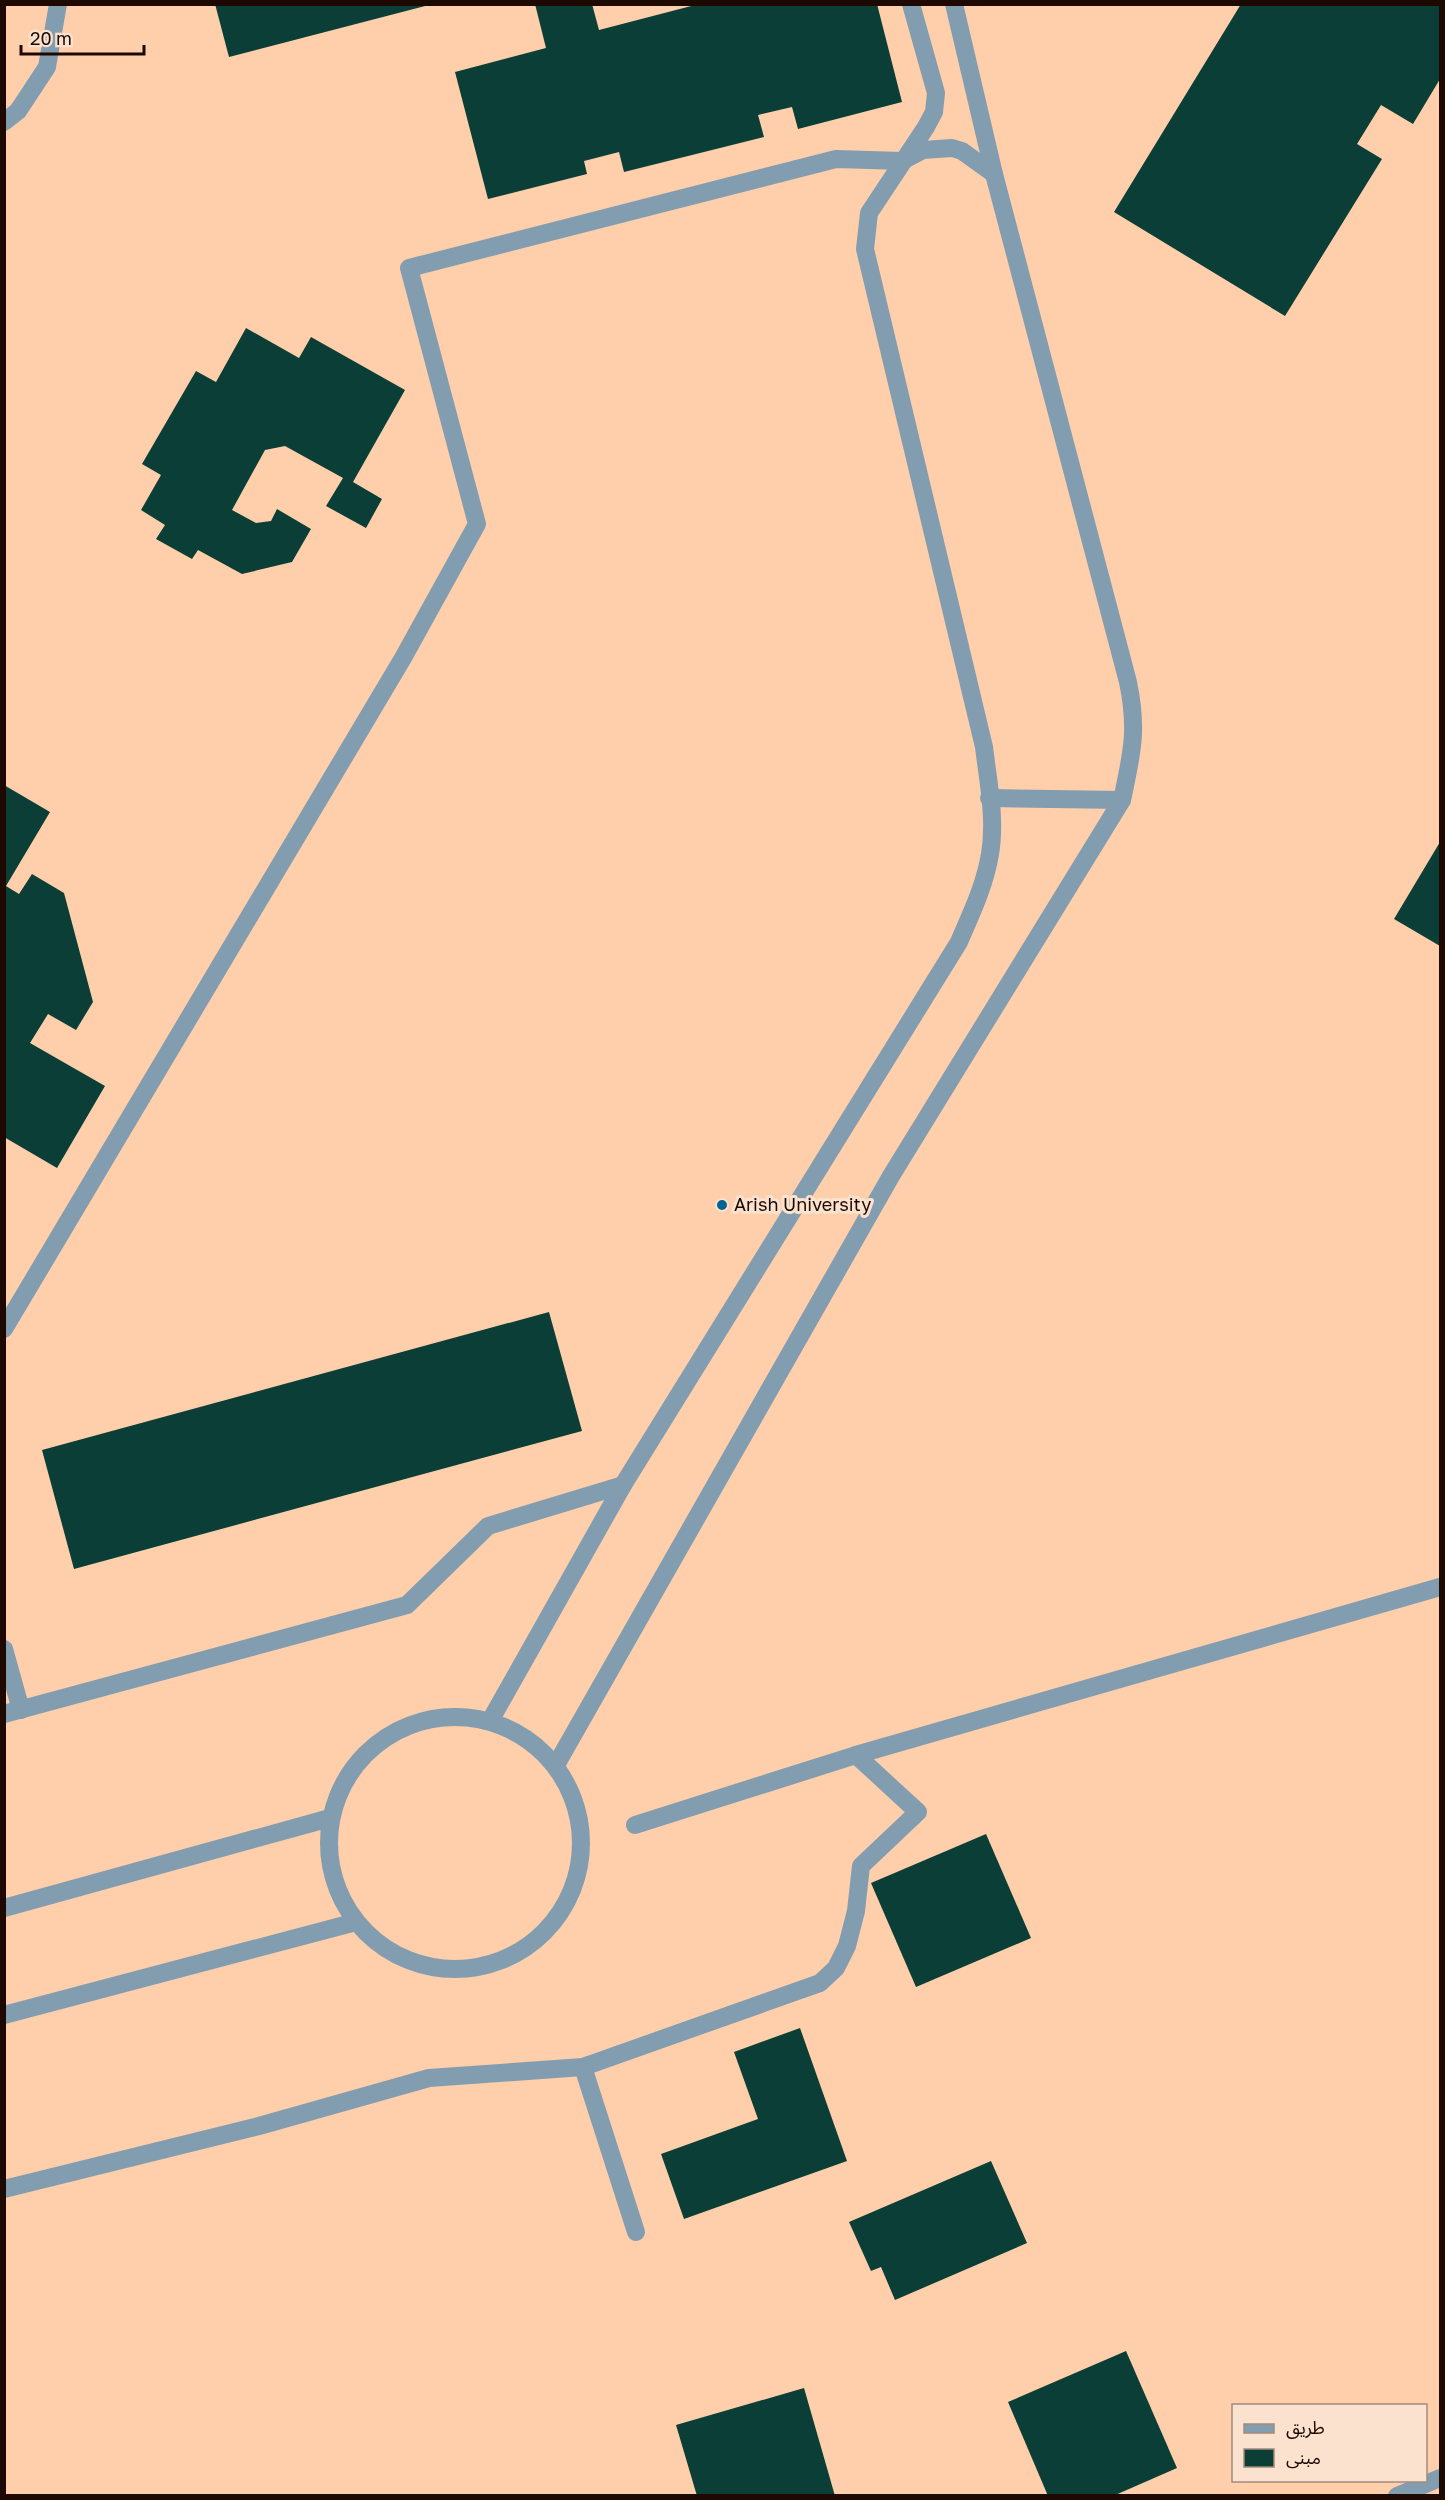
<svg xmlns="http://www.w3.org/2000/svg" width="1445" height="2500" font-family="'Golos Text','Noto Sans Arabic',sans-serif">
  <rect width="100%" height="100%" fill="#fecfaa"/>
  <g fill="#0b3e36">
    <path d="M 215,4 L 429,4 L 429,5 L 229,57 Z"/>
    <path d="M 535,4 L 592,4 L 599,30 L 699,4 L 877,4 L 902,102 L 798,129 L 792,107 L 758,115 L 764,137 L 624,172 L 619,152 L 584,161 L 587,174 L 488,199 L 455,72 L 546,48 Z"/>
    <path d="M 1241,4 L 1440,4 L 1440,79 L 1413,124 L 1381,105 L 1357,144 L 1382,159 L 1285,316 L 1114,212 Z"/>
    <path d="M 246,328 L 299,358 L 311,337 L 405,390 L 353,482 L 382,499 L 366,528 L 326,506 L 343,478 L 285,446 L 265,450 L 232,510 L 256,523 L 271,521 L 277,509 L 311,529 L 292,562 L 242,574 L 198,550 L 192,559 L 156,539 L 165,525 L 141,510 L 161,475 L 142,464 L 196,371 L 216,382 Z"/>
    <path d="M 4,785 L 50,812 L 6,886 L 19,894 L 32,874 L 64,893 L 93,1002 L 76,1030 L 48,1014 L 30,1043 L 105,1086 L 57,1168 L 4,1137 Z"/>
    <path d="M 1440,842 L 1440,946 L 1394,919 Z"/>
    <path d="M 549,1312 L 582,1431 L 74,1569 L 42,1450 Z"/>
    <path d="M 986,1834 L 1031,1938 L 916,1987 L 871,1883 Z"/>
    <path d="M 800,2028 L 847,2161 L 684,2219 L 661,2154 L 758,2119 L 734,2052 Z"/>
    <path d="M 991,2161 L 1027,2243 L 895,2300 L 881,2267 L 871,2271 L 849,2222 Z"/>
    <path d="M 1126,2351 L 1177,2468 L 1113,2496 L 1048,2496 L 1008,2402 Z"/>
    <path d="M 804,2388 L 835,2496 L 697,2496 L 676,2425 Z"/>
  </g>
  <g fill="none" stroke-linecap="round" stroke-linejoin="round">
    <g stroke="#839db0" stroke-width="18">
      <path d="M 4,122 L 18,111 L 47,67 L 58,4"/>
      <path d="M 989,798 L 1122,800"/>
      <path d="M 4,1329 L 403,658 L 477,524 L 409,268 L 836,159 L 902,161 L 923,150 L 952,148 L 962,151 L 994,174"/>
      <path d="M 4,1649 L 21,1710"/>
      <path d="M 4,1714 L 407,1605 L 488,1526 L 623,1485"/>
      <circle cx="455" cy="1843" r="126"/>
      <path d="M 490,1721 L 623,1485 L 959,942 C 971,914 985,885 990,854 C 996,819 988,781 984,747 L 865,249 L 869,213 L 926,127 L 934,112 L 936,93 L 911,4"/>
      <path d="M 556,1765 L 891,1176 L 1122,800 C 1132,753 1138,730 1128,682 L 994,174 L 954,4"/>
      <path d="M 635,1825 L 856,1755 L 1440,1587"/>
      <path d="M 4,1908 L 330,1818"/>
      <path d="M 4,2015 L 356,1922"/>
      <path d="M 583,2067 L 636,2232"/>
      <path d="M 4,2189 L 259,2126 L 429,2078 L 583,2067 L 820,1983 L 836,1968 L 847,1946 L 856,1911 L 861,1866 L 918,1812 L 856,1755"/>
      <path d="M 1397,2496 L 1440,2478"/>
    </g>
  </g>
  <circle fill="#006392" stroke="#fae2cf" stroke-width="2" cx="722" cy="1205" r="6"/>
  <g text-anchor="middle" stroke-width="6" stroke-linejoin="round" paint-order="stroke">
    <g font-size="18" fill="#1d0900" stroke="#fae2cf" text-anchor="start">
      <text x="734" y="1211">Arish University</text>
    </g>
  </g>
  <rect width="1445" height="2500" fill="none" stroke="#1d0900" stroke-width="12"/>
  <rect x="1232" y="2404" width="195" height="78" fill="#fae2cf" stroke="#a28b7c" stroke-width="1.5"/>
  <rect x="1244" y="2424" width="30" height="9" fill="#839db0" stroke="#a28b7c" stroke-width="1.5"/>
  <text x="1286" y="2434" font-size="18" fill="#1d0900">طريق</text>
  <rect x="1244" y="2449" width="30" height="18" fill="#0b3e36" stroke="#a28b7c" stroke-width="1.5"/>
  <text x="1286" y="2464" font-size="18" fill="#1d0900">مبنى</text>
  <path d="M21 45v9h123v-9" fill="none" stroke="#1d0900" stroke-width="3"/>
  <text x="30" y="45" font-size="18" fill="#1d0900" stroke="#fae2cf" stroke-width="4.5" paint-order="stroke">20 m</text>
</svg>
